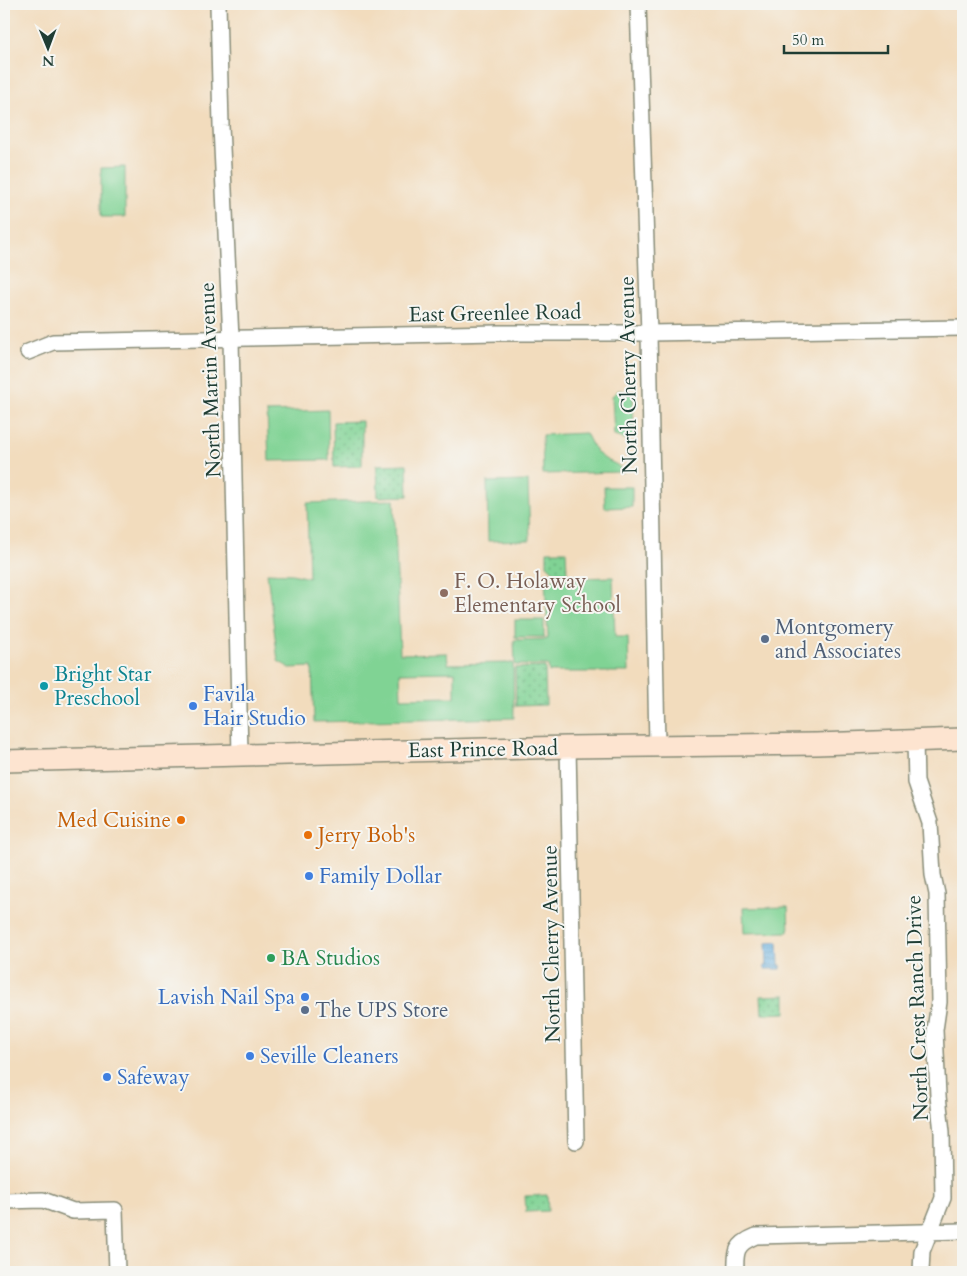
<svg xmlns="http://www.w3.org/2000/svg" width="967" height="1276" font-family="Cardo,serif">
  <defs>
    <pattern id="park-dots" width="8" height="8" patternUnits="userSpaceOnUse" patternTransform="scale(1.25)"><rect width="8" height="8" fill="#80d394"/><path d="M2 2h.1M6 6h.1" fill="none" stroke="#68ac7a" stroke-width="1.8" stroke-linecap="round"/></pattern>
    <pattern id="water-rules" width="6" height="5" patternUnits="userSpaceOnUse" patternTransform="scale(1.25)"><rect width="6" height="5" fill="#69b0e0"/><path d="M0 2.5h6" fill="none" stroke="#5690b6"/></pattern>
  </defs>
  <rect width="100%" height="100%" fill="#f6f6f2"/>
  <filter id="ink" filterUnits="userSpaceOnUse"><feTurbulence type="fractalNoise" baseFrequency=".02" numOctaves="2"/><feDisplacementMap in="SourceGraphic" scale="10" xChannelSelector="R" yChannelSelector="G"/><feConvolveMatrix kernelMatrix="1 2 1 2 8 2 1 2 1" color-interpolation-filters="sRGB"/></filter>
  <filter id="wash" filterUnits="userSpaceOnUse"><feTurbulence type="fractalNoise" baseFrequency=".0096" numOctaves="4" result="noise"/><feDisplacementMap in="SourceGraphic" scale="20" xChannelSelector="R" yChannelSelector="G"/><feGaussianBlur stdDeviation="1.12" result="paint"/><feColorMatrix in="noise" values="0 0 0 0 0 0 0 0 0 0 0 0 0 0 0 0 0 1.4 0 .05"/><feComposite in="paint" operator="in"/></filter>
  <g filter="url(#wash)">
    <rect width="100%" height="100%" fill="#f2dcbd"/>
    <g fill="#80d394" stroke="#508864" fill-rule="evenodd">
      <path d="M 125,167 L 125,217 L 101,217 L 101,168 Z"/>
      <path d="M 619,390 L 633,394 L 634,436 L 624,439 L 614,436 L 612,396 Z"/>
      <path d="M 328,410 L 329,460 L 269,461 L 267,412 Z"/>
      <path d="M 586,433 C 591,443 595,453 605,459 C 614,464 617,463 624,472 L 543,474 L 542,435 Z"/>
      <path d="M 528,481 L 530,540 L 488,541 L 487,482 Z"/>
      <path d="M 604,487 L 632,487 L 632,507 L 605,508 Z"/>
      <path d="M 394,500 L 400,654 L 447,653 L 448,664 L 513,663 L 514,718 L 314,722 L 312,667 L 290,668 L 278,661 L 267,573 L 292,574 L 309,578 L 307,503 ZM 455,672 L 455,697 L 401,698 L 400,673 Z"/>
      <path d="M 613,577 L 615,637 L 628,637 L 629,672 L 549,672 L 548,665 L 515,665 L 514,640 L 548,639 L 545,579 Z"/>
      <rect x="515" y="620" width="29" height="17"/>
      <path d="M 788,907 L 789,932 L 744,933 L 743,908 Z"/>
    </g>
    <g fill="url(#park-dots)" stroke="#508864">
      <path d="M 362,421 L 362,466 L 334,467 L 333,422 Z"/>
      <path d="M 407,464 L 408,496 L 378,497 L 377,465 Z"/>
      <path d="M 547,551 L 566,551 L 567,573 L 556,573 L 547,565 Z"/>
      <path d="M 545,667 L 546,705 L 516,706 L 515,668 Z"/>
      <path d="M 786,995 L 786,1013 L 762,1014 L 761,996 Z"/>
      <path d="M 547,1195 L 548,1211 L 526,1212 L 525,1196 Z"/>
    </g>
    <path fill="url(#water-rules)" stroke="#44768a" d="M 778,942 L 779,965 L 781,965 L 781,969 L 765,969 L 764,966 L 767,965 L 766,943 Z"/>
  </g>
  <g filter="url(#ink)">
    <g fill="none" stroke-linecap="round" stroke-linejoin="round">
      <defs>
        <g id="street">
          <path d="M 218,4 L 221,126 L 231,339 L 240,755"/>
          <path d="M 638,4 L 649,333 L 657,745"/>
          <path d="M 28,352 L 53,342 L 498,333 L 649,333 L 963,328"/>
          <path d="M 915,741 L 916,782 L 930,823 L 933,875 L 937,894 L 939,1002 L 935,1030 L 938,1096 L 942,1132 L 943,1198 L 922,1251 L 921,1272"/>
          <path d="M 568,747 L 576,1141"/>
          <path d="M 4,1201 L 43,1200 L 73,1211 L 115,1210 L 117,1272"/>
          <path d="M 736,1272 C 735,1251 736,1244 756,1236 L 963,1231"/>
        </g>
        <path id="secondary" d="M 4,761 L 568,747 L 816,744 L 963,739"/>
      </defs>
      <use href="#street" stroke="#888c78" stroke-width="18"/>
      <use href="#secondary" stroke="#888c78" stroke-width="24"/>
      <use href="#street" stroke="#fff" stroke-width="15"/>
      <use href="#secondary" stroke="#fde4d0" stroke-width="21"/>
    </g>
  </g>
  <circle fill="#8d6e63" stroke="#f6f6f2" stroke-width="2" cx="444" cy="593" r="5"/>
  <g fill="#5c6f8a" stroke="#f6f6f2" stroke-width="2">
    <circle cx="765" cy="639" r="5"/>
    <circle cx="305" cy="1010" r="5"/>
  </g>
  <circle fill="#0f9aa8" stroke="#f6f6f2" stroke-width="2" cx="44" cy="686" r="5"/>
  <g fill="#3f7fe0" stroke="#f6f6f2" stroke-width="2">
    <circle cx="193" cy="706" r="5"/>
    <circle cx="309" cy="876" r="5"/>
    <circle cx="305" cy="997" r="5"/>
    <circle cx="250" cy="1056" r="5"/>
    <circle cx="107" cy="1077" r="5"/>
  </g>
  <g fill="#e8710a" stroke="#f6f6f2" stroke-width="2">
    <circle cx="181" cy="820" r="5"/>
    <circle cx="308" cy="835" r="5"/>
  </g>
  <circle fill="#2e9e5b" stroke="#f6f6f2" stroke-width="2" cx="271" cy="958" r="5"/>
  <g text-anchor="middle" stroke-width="4" stroke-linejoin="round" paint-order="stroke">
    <g font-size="21" fill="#1f3d34" stroke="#f6f6f2">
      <text transform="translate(495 313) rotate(-1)" y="7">East Greenlee Road</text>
      <text transform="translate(628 375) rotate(-91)" y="7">North Cherry Avenue</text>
      <text transform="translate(210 380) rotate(-92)" y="7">North Martin Avenue</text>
      <text transform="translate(483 749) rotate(-1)" y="7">East Prince Road</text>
      <text transform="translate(551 944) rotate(-91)" y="7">North Cherry Avenue</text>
      <text transform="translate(917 1008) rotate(-92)" y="7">North Crest Ranch Drive</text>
    </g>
    <g font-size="21" fill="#785e54" stroke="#f6f6f2" text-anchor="start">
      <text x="454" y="588">F. O. Holaway<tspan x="454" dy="24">Elementary School</tspan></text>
    </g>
    <g font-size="21" fill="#4e5e75" stroke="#f6f6f2" text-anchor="start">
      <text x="775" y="634">Montgomery<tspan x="775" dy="24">and Associates</tspan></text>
      <text x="315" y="1017">The UPS Store</text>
    </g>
    <g font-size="21" fill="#0d838f" stroke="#f6f6f2" text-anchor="start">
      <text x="54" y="681">Bright Star<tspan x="54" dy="24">Preschool</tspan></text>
    </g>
    <g font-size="21" fill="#366cbe" stroke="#f6f6f2" text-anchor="start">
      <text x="203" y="701">Favila<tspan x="203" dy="24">Hair Studio</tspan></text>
      <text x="319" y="883">Family Dollar</text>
      <text x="295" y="1004" text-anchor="end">Lavish Nail Spa</text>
      <text x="260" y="1063">Seville Cleaners</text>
      <text x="117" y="1084">Safeway</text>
    </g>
    <g font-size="21" fill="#c56008" stroke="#f6f6f2" text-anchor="end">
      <text x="171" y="827">Med Cuisine</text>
      <text x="318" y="842" text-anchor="start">Jerry Bob's</text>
    </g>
    <g font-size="21" fill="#27864d" stroke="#f6f6f2" text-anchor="start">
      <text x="281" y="965">BA Studios</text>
    </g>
  </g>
  <rect width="967" height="1276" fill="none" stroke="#f6f6f2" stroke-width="20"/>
  <g transform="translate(48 48) rotate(179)" stroke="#f6f6f2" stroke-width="4" paint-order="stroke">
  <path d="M0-4L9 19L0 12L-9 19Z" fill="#1f3d34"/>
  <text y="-8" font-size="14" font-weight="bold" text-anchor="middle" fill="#1f3d34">N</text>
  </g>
  <path d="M784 45v8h104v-8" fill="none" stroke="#1f3d34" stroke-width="2.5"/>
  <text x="792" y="45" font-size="15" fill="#1f3d34" stroke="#f6f6f2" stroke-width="4" paint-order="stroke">50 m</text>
</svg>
